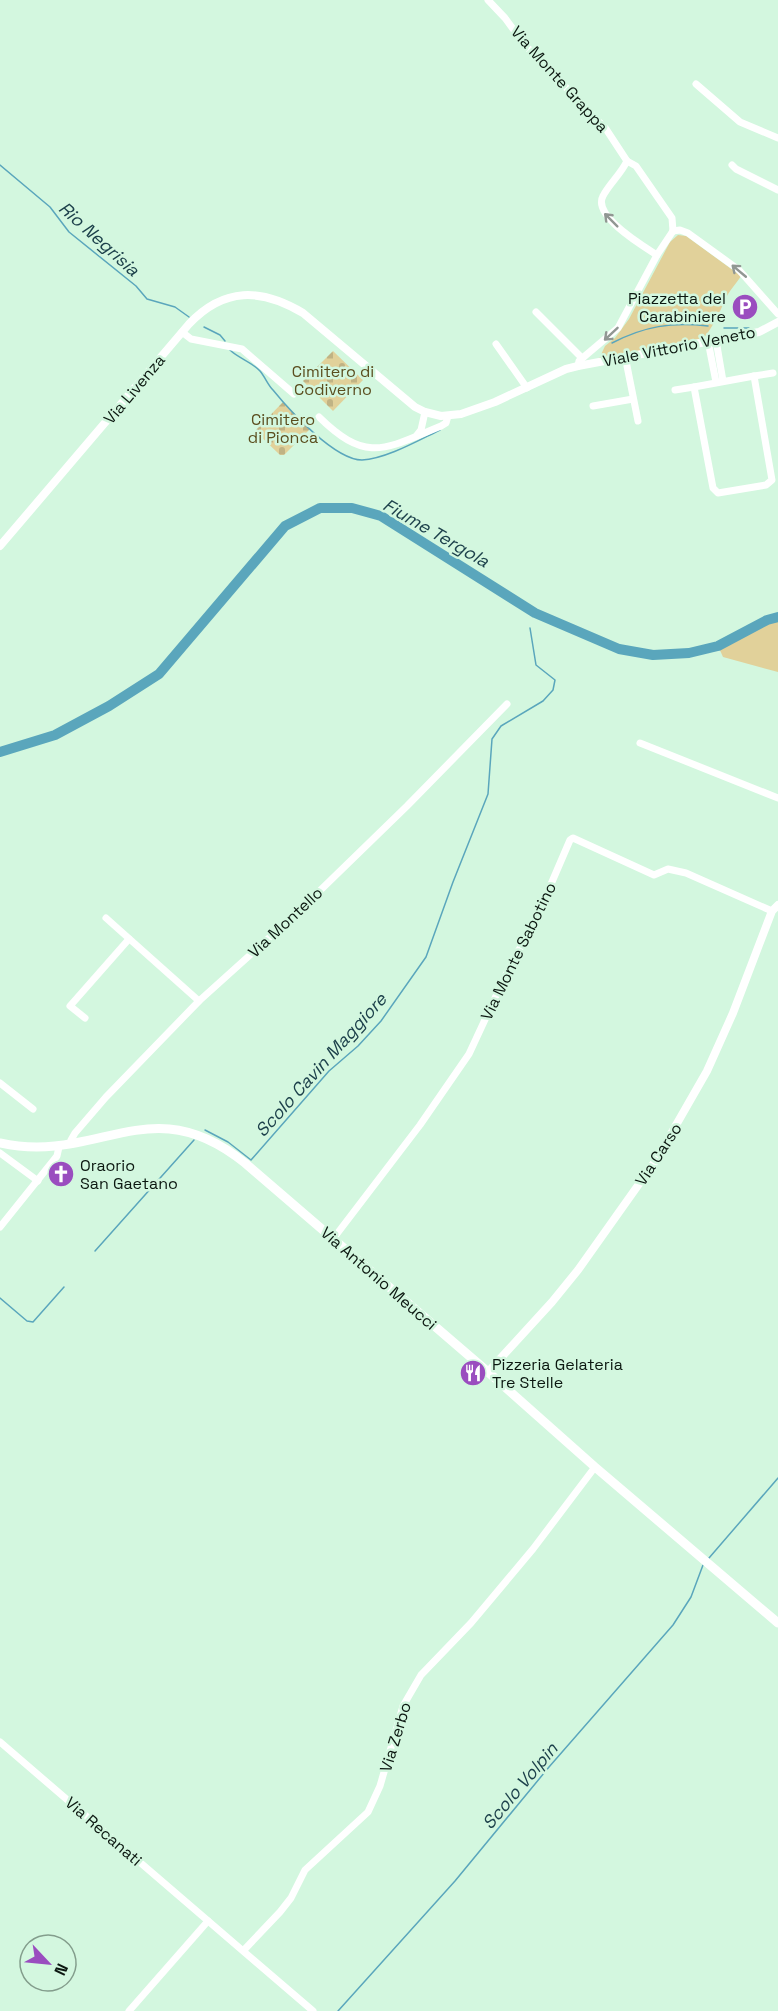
<svg xmlns="http://www.w3.org/2000/svg" width="778" height="2011" font-family="'Space Grotesk',sans-serif">
  <defs>
    <pattern id="cemetery-stones" width="16" height="16" patternUnits="userSpaceOnUse" patternTransform="scale(1.5)"><rect width="16" height="16" fill="#e1d19a"/><path d="M2 7V4a2 2 0 0 1 4 0v3zM10 15v-3a2 2 0 0 1 4 0v3z" fill="#c0b384"/></pattern>
  </defs>
  <rect width="100%" height="100%" fill="#d3f7df"/>
  <g fill="url(#cemetery-stones)">
    <path d="M 333,351 L 363,380 L 333,411 L 303,381 Z"/>
    <path d="M 283,402 L 310,429 L 284,455 L 280,455 L 255,431 Z"/>
  </g>
  <g fill="#e1d19a">
    <path d="M 678,235 L 686,236 L 741,276 C 736,284 728,292 725,300 C 719,314 713,326 704,338 L 599,359 L 605,346 L 615,338 L 629,319 L 670,242 Z"/>
    <path d="M 778,619 L 778,672 L 723,657 L 719,648 L 767,622 Z"/>
  </g>
  <g fill="none" stroke-linecap="round" stroke-linejoin="round">
    <g stroke="#5aa6bc" stroke-width="1.5">
      <path d="M 0,165 L 50,207 L 69,232 L 136,286 L 147,299 L 175,307 L 189,317"/>
      <path d="M 204,327 L 220,335 L 225,341"/>
      <path d="M 724,328 L 749,328"/>
      <path d="M 612,343 C 645,326 671,322 708,326"/>
      <path d="M 230,350 C 238,358 252,362 260,371 C 265,377 268,385 273,390 C 290,411 335,460 362,460 C 386,459 419,440 440,430"/>
      <path d="M 534,616 L 535,613"/>
      <path d="M 205,1130 L 228,1142 L 251,1160 L 329,1071 L 358,1046 L 381,1021 L 426,957 L 453,882 L 488,794 L 492,739 L 501,726 L 543,701 L 553,690 L 555,680 L 536,665 L 530,628"/>
      <path d="M 95,1251 L 194,1140"/>
      <path d="M 0,1298 L 27,1321 L 33,1322 L 64,1287"/>
      <path d="M 709,1558 L 778,1478"/>
      <path d="M 338,2011 L 455,1881 L 549,1767 L 673,1625 L 691,1597 L 703,1565"/>
    </g>
    <path stroke="#5aa6bc" stroke-width="10" d="M 0,752 L 55,735 L 109,706 L 159,674 L 285,526 L 320,508 L 352,508 L 381,516 L 535,613 L 619,649 L 653,655 L 689,653 L 718,646 L 767,620 L 778,617"/>
    <g stroke="#fff" stroke-width="7">
      <path d="M 488,0 L 505,18 L 525,45 L 606,129 L 627,161 L 636,166 L 672,218 L 673,231"/>
      <path d="M 696,84 L 740,122 L 778,138"/>
      <path d="M 627,161 C 621,174 609,184 603,196 C 592,216 643,246 657,255"/>
      <path d="M 732,165 L 736,169 L 778,190"/>
      <path d="M 673,231 L 680,230 L 688,233 L 739,270 L 778,314"/>
      <path d="M 536,312 L 582,358"/>
      <path d="M 182,332 L 191,339 L 242,349 L 294,394"/>
      <path d="M 716,340 L 723,381"/>
      <path d="M 708,341 L 716,382"/>
      <path d="M 496,344 L 527,388"/>
      <path d="M 625,356 L 638,421"/>
      <path d="M 578,366 L 579,361 L 618,328 L 657,255 L 673,231"/>
      <path d="M 754,376 L 772,480 L 766,485 L 718,493 L 713,488 L 694,387 Z"/>
      <path d="M 754,376 L 773,373"/>
      <path d="M 675,390 L 694,387"/>
      <path d="M 593,406 L 633,399"/>
      <path d="M 319,417 C 367,464 385,449 441,426 L 446,423 L 448,416"/>
      <path d="M 417,435 L 421,430 L 425,412"/>
      <path d="M 640,743 L 778,798"/>
      <path d="M 106,918 L 199,1001"/>
      <path d="M 85,1018 L 70,1006 L 129,939"/>
      <path d="M 0,1083 L 33,1109"/>
      <path d="M 72,1144 L 71,1140 L 75,1133 L 106,1097 L 199,1001 L 300,910 L 407,806 L 507,704"/>
      <path d="M 0,1153 L 38,1181"/>
      <path d="M 0,1227 L 57,1156 L 59,1147"/>
      <path d="M 333,1239 L 420,1125 L 469,1054 L 509,968 L 536,919 L 570,840 L 573,838 L 654,875 L 668,869 L 686,873 L 772,911"/>
      <path d="M 0,1742 L 313,2011"/>
      <path d="M 244,1950 L 280,1912 L 291,1898 L 305,1870 L 368,1812 L 380,1786 L 403,1706 L 421,1675 L 471,1623 L 533,1549 L 595,1467"/>
      <path d="M 129,2011 L 208,1921"/>
    </g>
    <g stroke="#fff" stroke-width="8">
      <path d="M 0,546 L 189,324 C 224,287 261,288 303,313 L 415,407 L 425,412 L 441,416 L 461,414 L 495,402 L 566,369 L 578,366 L 759,332 L 778,322"/>
      <path d="M 488,1372 L 552,1302 L 578,1270 L 656,1160 L 707,1071 L 733,1013 L 772,911 L 778,905"/>
    </g>
    <path stroke="#fff" stroke-width="9" d="M 0,1143 C 99,1165 150,1086 245,1163 L 488,1372 L 595,1467 L 778,1623"/>
  </g>
  <defs><path id="oneway-shaft" d="M-6 0H5M1.5-3L5.5 0L1.5 3" fill="none" stroke-width="1.6" stroke-linecap="round" stroke-linejoin="round" transform="scale(1.5)"/></defs>
  <g stroke="#919793">
    <use href="#oneway-shaft" transform="translate(611 220) rotate(-135)"/>
    <use href="#oneway-shaft" transform="translate(739 271) rotate(-140)"/>
    <use href="#oneway-shaft" transform="translate(611 334) rotate(137)"/>
  </g>
  <defs>
    <symbol id="parking-disc" viewBox="-11 -11 22 22"><circle r="9.5" fill="#9a4dbf" stroke="#d3f7df"/><path d="M-3.5-5.5H1a3.5 3.5 0 0 1 0 7H-1V5.5H-3.5ZM-1-3.4V-.6H.8a1.4 1.4 0 0 0 0-2.8Z" fill="#fff"/></symbol>
    <symbol id="church-disc" viewBox="-11 -11 22 22"><circle r="9.5" fill="#9a4dbf" stroke="#d3f7df"/><path d="M-1.2-6h2.4v3.5h3.3v2.4h-3.3V6h-2.4V-.1h-3.3v-2.4h3.3Z" fill="#fff"/></symbol>
    <symbol id="restaurant-disc" viewBox="-11 -11 22 22"><circle r="9.5" fill="#9a4dbf" stroke="#d3f7df"/><path d="M-5-6h1v4h1v-4h1v4h1v-4h1v5L-1.5 .5V6h-2V.5L-5-1ZM5-6V6H3V1.5H1.5Q1.5-4 5-6Z" fill="#fff"/></symbol>
  </defs>
  <g fill-rule="evenodd">
    <use href="#parking-disc" x="730" y="292" width="30" height="30"/>
    <use href="#church-disc" x="46" y="1159" width="30" height="30"/>
    <use href="#restaurant-disc" x="458" y="1358" width="30" height="30"/>
  </g>
  <g text-anchor="middle" stroke-width="5" stroke-linejoin="round" paint-order="stroke">
    <g font-size="16" fill="#0b1710" stroke="#d3f7df">
      <text transform="translate(560 79) rotate(48)" y="6">Via Monte Grappa</text>
      <text transform="translate(679 346) rotate(-11)" y="6">Viale Vittorio Veneto</text>
      <text transform="translate(134 389) rotate(-50)" y="6">Via Livenza</text>
      <text transform="translate(285 922) rotate(-43)" y="6">Via Montello</text>
      <text transform="translate(518 951) rotate(-64)" y="6">Via Monte Sabotino</text>
      <text transform="translate(658 1154) rotate(-57)" y="6">Via Carso</text>
      <text transform="translate(379 1278) rotate(41)" y="6">Via Antonio Meucci</text>
      <text transform="translate(395 1737) rotate(-73)" y="6">Via Zerbo</text>
      <text transform="translate(104 1831) rotate(41)" y="6">Via Recanati</text>
    </g>
    <g font-size="16" fill="#0b1710" stroke="#d3f7df" text-anchor="start">
      <text x="726" y="304" text-anchor="end">Piazzetta del<tspan x="726" dy="18">Carabiniere</tspan></text>
      <text x="80" y="1171">Oraorio<tspan x="80" dy="18">San Gaetano</tspan></text>
      <text x="492" y="1370">Pizzeria Gelateria<tspan x="492" dy="18">Tre Stelle</tspan></text>
    </g>
    <g font-size="16" fill="#5a4d1e" stroke="#d3f7df">
      <text x="333" y="377">Cimitero di<tspan x="333" dy="18">Codiverno</tspan></text>
      <text x="283" y="425">Cimitero<tspan x="283" dy="18">di Pionca</tspan></text>
    </g>
    <g font-size="18" font-style="italic" fill="#1d414b" stroke="#d3f7df">
      <text transform="translate(99 239) rotate(42)" y="6">Rio Negrisia</text>
      <text transform="translate(436 533) rotate(30)" y="6">Fiume Tergola</text>
      <text transform="translate(321 1065) rotate(-48)" y="6">Scolo Cavin Maggiore</text>
      <text transform="translate(520 1786) rotate(-50)" y="6">Scolo Volpin</text>
    </g>
  </g>
  <g transform="translate(48 1963) rotate(116)"><circle r="28" fill="#d3f7df" stroke="#839d8c" stroke-width="1.5"/>
  <path d="M0-4.5L10 22L0 15L-10 22Z" fill="#9a4dbf"/>
  <text y="-9" font-size="16" font-weight="bold" text-anchor="middle" fill="#0b1710">N</text>
  </g>
</svg>
